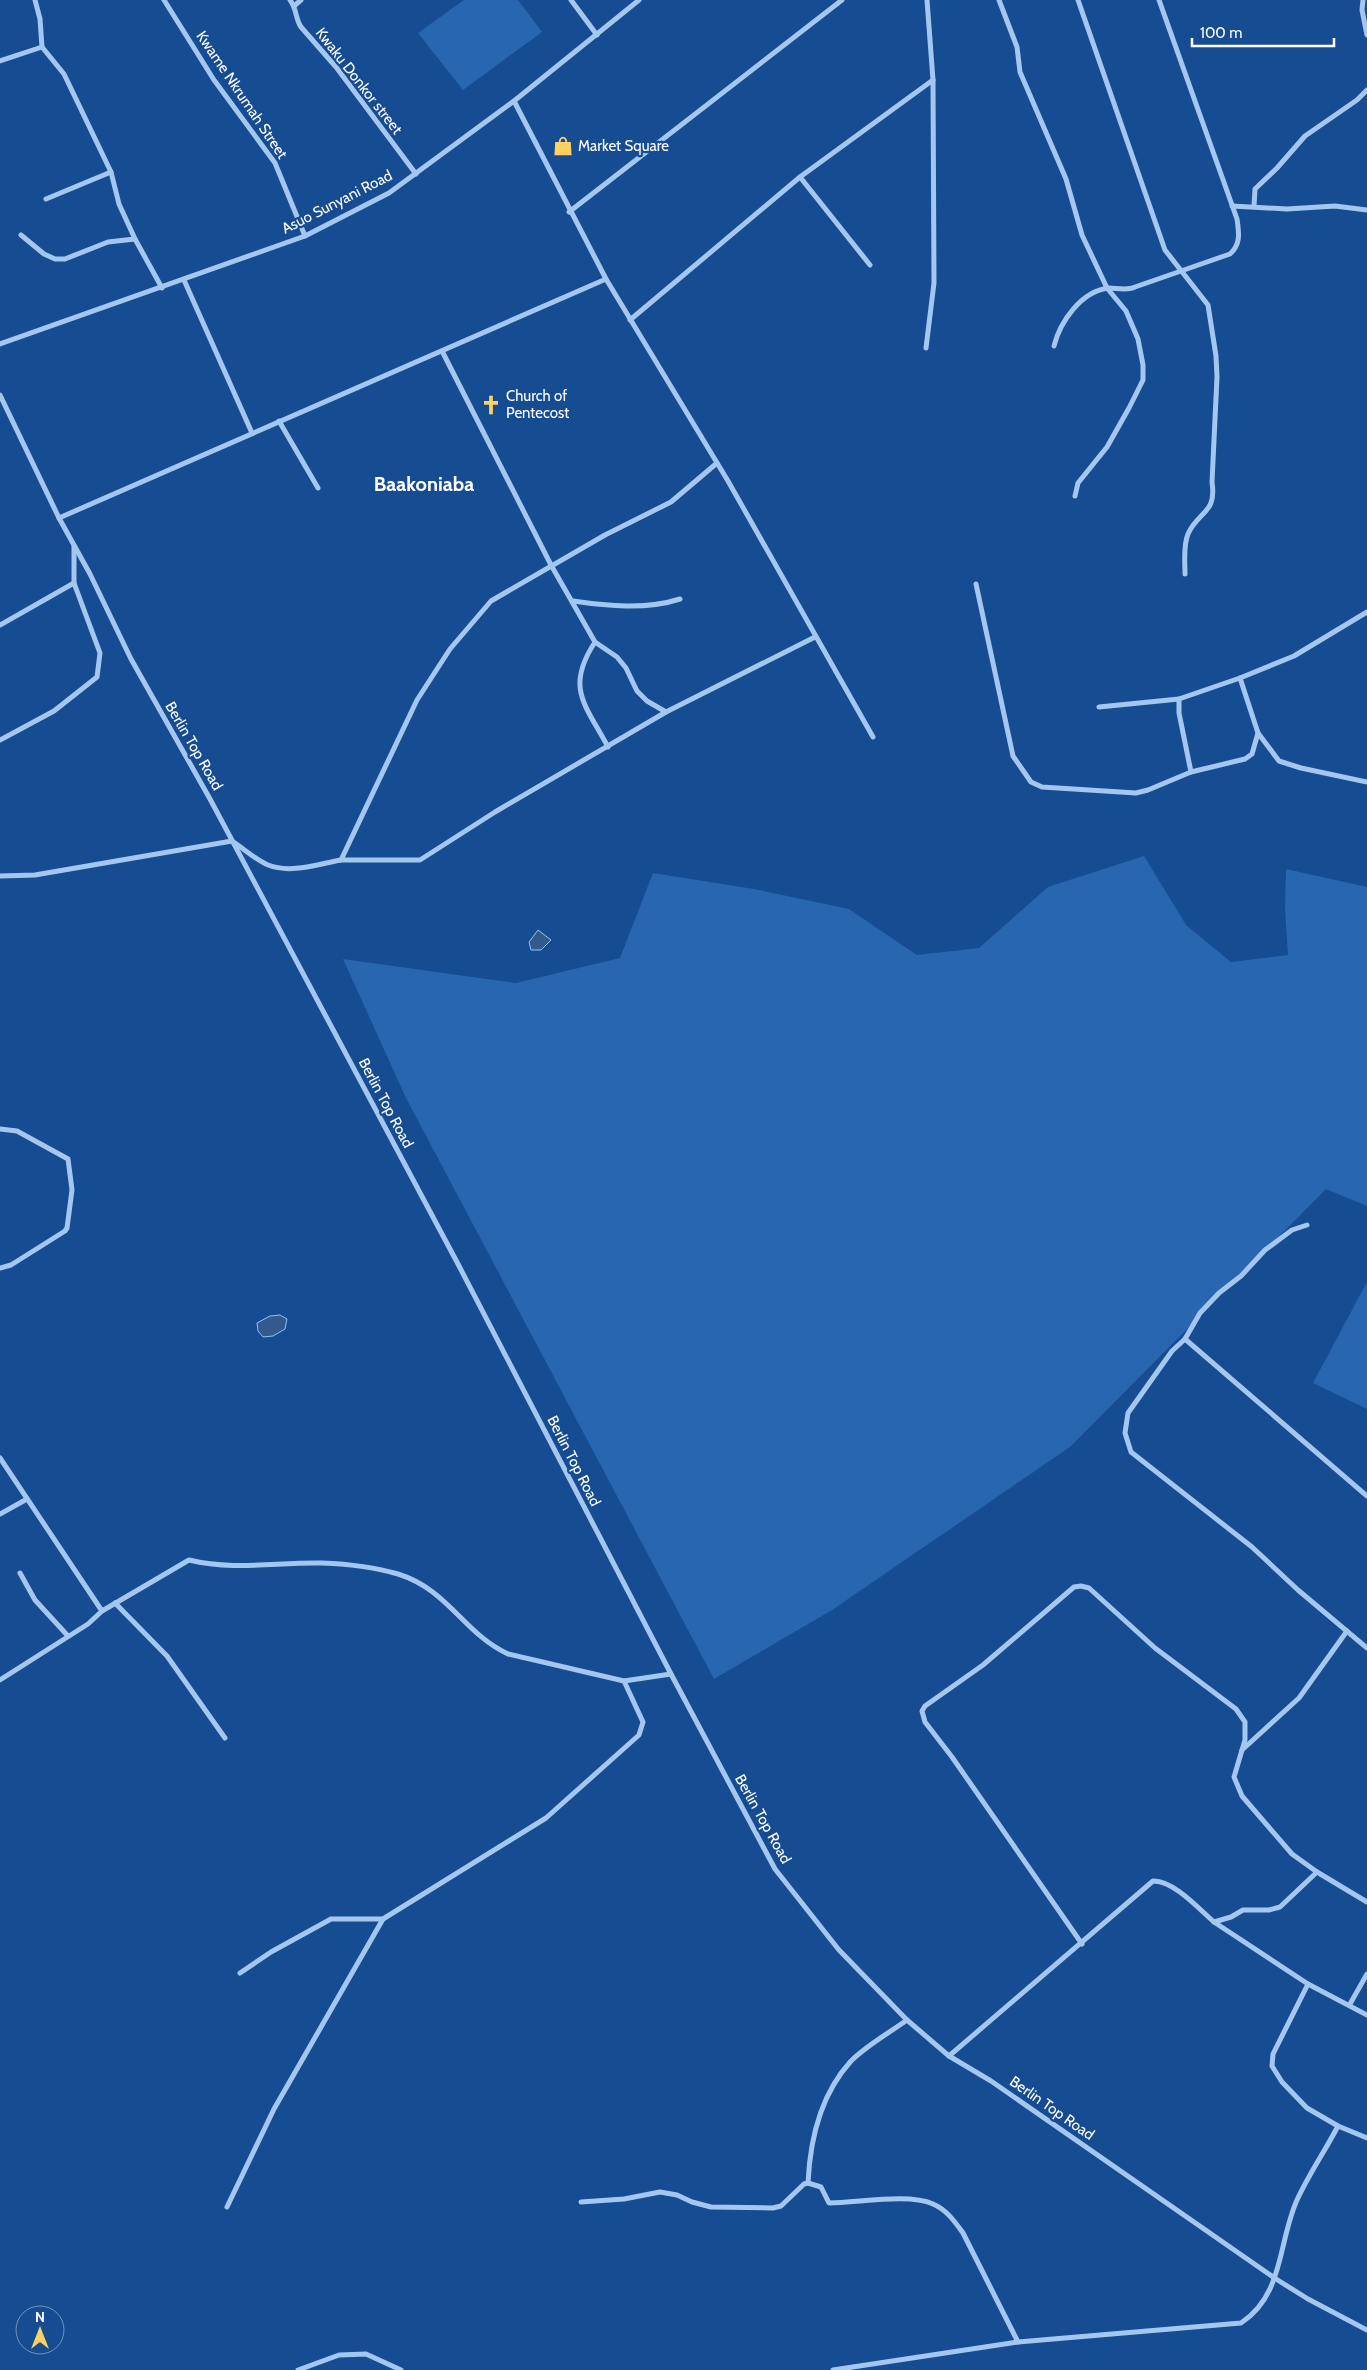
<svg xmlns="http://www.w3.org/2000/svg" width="1367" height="2370" font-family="Cabin,sans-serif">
  <rect width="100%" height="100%" fill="#164c91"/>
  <g fill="#2866b0">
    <path d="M 464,0 L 518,0 L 542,32 L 463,90 L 418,33 Z"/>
    <path d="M 1144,856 L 1186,925 L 1231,962 L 1288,955 L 1285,909 L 1286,869 L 1367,887 L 1367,1206 L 1326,1189 L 1070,1447 L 832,1610 L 714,1679 L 406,1098 L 343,959 L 516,983 L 620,958 L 653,873 L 754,889 L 849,909 L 917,955 L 979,948 L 1048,887 Z"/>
    <path d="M 1367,1282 L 1367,1409 L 1313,1383 Z"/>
  </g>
  <g fill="#325a8c" stroke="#96c2f3">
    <path d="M 538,930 L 551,940 L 541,950 L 531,950 L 529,942 Z"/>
    <path d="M 280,1315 L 287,1319 L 285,1329 L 273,1336 L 263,1337 L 258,1331 L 257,1323 L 270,1316 Z"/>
  </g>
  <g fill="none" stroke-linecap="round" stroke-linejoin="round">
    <g stroke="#a4c7f0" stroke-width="5">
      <path d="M 35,0 L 40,19 L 42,47 L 64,74 L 111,172 L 119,204 L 135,239 L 162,288"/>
      <path d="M 164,0 L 214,80 L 275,163 L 305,236"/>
      <path d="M 290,0 C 297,9 295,18 301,27 L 336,67 L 416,174"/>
      <path d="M 571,0 L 597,35"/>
      <path d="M 999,0 L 1017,47 L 1020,72 L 1066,179 L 1082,235 L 1107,288 L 1126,311 L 1138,339 L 1143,365 L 1143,380 L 1129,408 L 1107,447 L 1078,483 L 1075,496"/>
      <path d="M 1078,0 L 1165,250 L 1208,305 L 1216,356 L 1217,377 L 1212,482 C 1217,514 1198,511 1188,534 C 1183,546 1185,562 1185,574"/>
      <path d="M 1363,0 L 1362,10 L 1367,35"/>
      <path d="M 294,6 L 301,0"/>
      <path d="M 0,61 L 42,47"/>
      <path d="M 514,101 L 606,279 L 728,481 L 873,737"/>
      <path d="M 800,177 L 870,265"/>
      <path d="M 46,199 L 111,172"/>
      <path d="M 1232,206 L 1287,209 L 1335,206 L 1367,210"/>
      <path d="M 1254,206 L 1255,189 L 1277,168 L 1305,136 L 1357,100 L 1367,90"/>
      <path d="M 569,212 L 842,0"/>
      <path d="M 21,235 L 44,254 L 55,259 L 65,259 L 108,242 L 135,239"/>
      <path d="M 184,280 L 252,433"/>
      <path d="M 630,320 L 800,177 L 933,80"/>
      <path d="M 0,344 L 305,236 L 389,193 L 514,101 L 639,0"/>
      <path d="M 1054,346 C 1060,322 1081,291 1109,288 C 1117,288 1127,291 1135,287 C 1167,276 1198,265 1230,254 C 1241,244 1239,233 1237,219 L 1159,0"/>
      <path d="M 926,348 L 934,283 L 933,80 L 927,0"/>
      <path d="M 442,351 L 551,565 L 595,642"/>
      <path d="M 0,395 L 59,518 L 90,574 L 131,659 L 210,799 L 458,1264 L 671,1674 L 775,1869 L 839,1950 L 907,2020 L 949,2056 L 991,2081 L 1276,2279 L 1308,2299 L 1367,2330"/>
      <path d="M 279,421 L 318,488"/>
      <path d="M 717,463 L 671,502 L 605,535 L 491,601 L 450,649 L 417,700 L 341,860 L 420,860 L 495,812 L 666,712 L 815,637"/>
      <path d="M 59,518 L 606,279"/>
      <path d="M 976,584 L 1013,756 L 1031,782 L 1042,787 L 1136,793 L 1148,790 L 1191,772 L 1179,713 L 1179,699"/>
      <path d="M 573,601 C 607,606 646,610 680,599"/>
      <path d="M 0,625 L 74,583"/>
      <path d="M 1240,678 L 1258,733 L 1279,761 L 1301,768 L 1367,782"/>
      <path d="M 1099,707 L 1179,699 L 1240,678 L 1294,656 L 1367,612"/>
      <path d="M 0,740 L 54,711 L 97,677 L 100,653 L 74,583 L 74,546"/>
      <path d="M 608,747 C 585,704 565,688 595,642 L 617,657 L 626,668 L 637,691 L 647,701 L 666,712"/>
      <path d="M 1191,772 L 1245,759 L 1252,754 L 1258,733"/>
      <path d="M 0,876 L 35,875 L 232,841 C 243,848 256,860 268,865 C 291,874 318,864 341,860"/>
      <path d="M 0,1129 L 17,1131 L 68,1159 L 72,1190 L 67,1228 L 65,1231 L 11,1265 L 0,1268"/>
      <path d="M 1307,1225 L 1292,1230 L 1265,1250 L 1241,1276 L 1219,1293 L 1200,1313 L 1185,1339 L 1172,1351 L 1128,1413 L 1125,1433 L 1131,1452 L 1252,1547 L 1298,1590 L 1367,1648"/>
      <path d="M 1185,1339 L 1367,1496"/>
      <path d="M 0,1458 L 102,1611"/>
      <path d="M 0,1514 L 27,1499"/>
      <path d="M 20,1573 L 35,1600 L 68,1636"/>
      <path d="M 115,1603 L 167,1656 L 225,1738"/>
      <path d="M 0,1680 L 88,1624 L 102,1611 L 189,1560 C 234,1571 277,1562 322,1563 C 347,1564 374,1567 398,1574 C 449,1590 463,1633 508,1654 L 624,1681 L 671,1674"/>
      <path d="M 1242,1750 L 1299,1698 L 1347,1631"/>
      <path d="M 1214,1922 L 1308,1984"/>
      <path d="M 1082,1944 L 952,1757 L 925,1722 L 922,1711 L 925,1706 L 983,1665 L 1074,1587 L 1081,1586 L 1089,1588 L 1155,1648 L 1236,1709 L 1245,1722 L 1245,1740 L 1234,1777 L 1242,1796 L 1292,1854 L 1317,1872 L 1367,1902"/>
      <path d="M 240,1973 L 271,1952 L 331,1919 L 383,1919 L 546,1818 L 639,1735 L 643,1722 L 624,1681"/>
      <path d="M 1350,2004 L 1367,1974"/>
      <path d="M 949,2056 L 1153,1881 C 1173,1880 1199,1909 1214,1922 L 1231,1917 L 1243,1910 L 1269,1910 L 1280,1907 L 1317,1872"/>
      <path d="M 1338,2126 L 1367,2138"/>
      <path d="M 808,2183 C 810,2139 820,2095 851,2061 C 867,2045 889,2033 907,2020"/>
      <path d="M 581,2202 L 624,2199 L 660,2192 L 677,2195 L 692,2202 L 711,2207 L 773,2208 L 781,2206 L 804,2184 L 808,2183 L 821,2187 L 829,2203 C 858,2203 908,2193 933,2204 C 947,2210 955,2222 963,2233 L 1018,2342"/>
      <path d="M 227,2207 L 274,2109 L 383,1919"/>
      <path d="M 298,2370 L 339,2355 L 366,2354 L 401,2370"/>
      <path d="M 833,2370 L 1018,2342 L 1241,2323 C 1284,2295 1278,2242 1297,2200 C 1309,2174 1325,2151 1338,2126 L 1307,2108 L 1282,2082 L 1272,2066 L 1273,2054 L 1308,1984 L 1367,2015"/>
    </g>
  </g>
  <defs>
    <symbol id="shop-bare" viewBox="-9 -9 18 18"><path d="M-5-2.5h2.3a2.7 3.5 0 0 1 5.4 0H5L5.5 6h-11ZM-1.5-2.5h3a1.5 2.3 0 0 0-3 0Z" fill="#ffd163" stroke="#164c91" stroke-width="2.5" paint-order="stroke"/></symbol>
    <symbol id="church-bare" viewBox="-9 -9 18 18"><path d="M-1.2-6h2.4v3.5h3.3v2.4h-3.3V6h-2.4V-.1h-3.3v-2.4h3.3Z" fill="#ffd163" stroke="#164c91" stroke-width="2.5" paint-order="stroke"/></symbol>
  </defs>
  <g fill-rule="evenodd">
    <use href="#shop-bare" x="549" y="132" width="28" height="28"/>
    <use href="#church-bare" x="477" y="391" width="28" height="28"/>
  </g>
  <g text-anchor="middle" stroke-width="4.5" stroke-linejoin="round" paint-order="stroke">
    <g font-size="15" fill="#fff" stroke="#164c91">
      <text transform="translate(359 81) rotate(52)" y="5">Kwaku Donkor street</text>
      <text transform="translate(242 95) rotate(56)" y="5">Kwame Nkrumah Street</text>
      <text transform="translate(337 202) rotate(-27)" y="5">Asuo Sunyani Road</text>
      <text transform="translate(194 746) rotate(60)" y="5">Berlin Top Road</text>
      <text transform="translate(386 1103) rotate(62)" y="5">Berlin Top Road</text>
      <text transform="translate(574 1461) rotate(63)" y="5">Berlin Top Road</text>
      <text transform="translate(763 1819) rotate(61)" y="5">Berlin Top Road</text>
      <text transform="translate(1052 2108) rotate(35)" y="5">Berlin Top Road</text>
    </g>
    <g font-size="15" fill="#fff" stroke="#164c91" text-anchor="start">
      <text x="578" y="151">Market Square</text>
      <text x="506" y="401">Church of<tspan x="506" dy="17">Pentecost</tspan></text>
    </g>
    <g font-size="20" font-weight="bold" fill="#fff" stroke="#164c91">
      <text x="424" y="491">Baakoniaba</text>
    </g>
  </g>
  <g transform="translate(40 2330)"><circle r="24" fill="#164c91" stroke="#7394bd"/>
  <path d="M0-4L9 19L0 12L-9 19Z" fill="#ffd163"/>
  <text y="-8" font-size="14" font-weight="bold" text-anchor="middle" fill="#ffffff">N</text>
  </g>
  <path d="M1192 38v8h142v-8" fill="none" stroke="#ffffff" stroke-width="2.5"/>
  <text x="1200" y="38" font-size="15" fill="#ffffff" stroke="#164c91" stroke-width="4" paint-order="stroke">100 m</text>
</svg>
